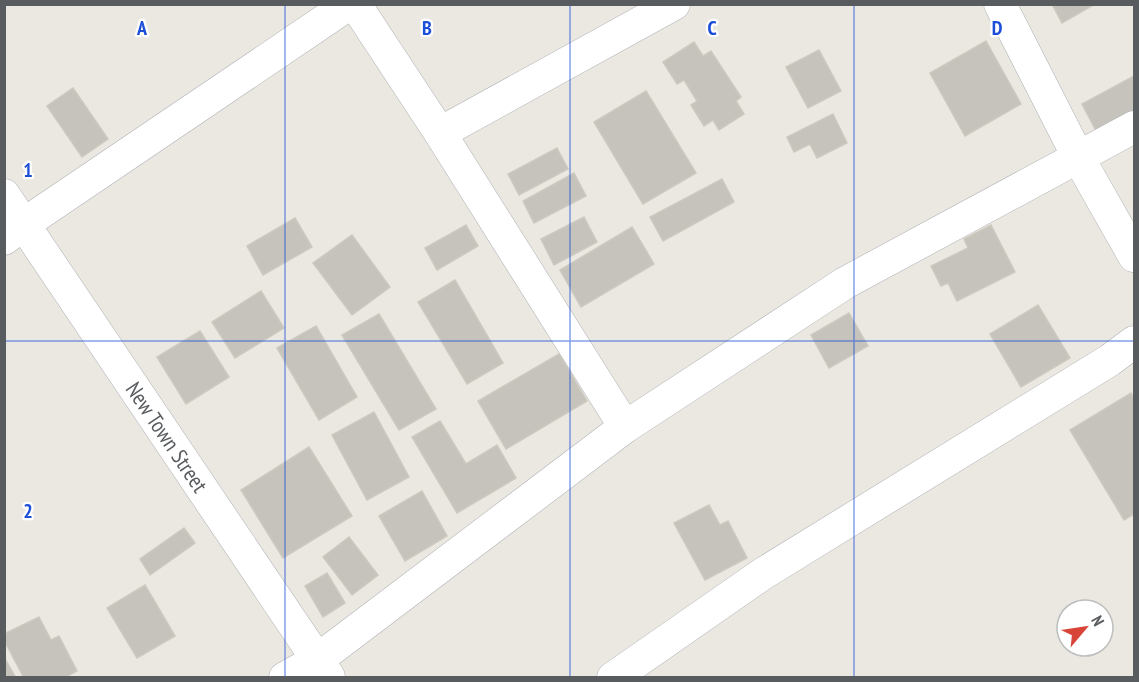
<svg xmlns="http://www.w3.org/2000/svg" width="1139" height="682" font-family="'PT Sans Narrow',sans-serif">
  <rect width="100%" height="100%" fill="#eae8e0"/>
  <g fill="#c6c3bc" stroke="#cec9bf" stroke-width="1.5">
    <path d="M 1052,4 L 1095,4 L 1062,23 Z"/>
    <path d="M 986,41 L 1021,104 L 965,136 L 930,73 Z"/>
    <path d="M 694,42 L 703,56 L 711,51 L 741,97 L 736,101 L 744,114 L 719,130 L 713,120 L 704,126 L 691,105 L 697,101 L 684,80 L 677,84 L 663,62 Z"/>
    <path d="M 819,50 L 841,91 L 808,108 L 786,67 Z"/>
    <path d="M 1134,76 L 1134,124 L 1102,142 L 1082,104 Z"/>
    <path d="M 73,88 L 108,139 L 82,157 L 47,106 Z"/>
    <path d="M 646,91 L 696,173 L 643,204 L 594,122 Z"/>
    <path d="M 833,114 L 847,143 L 817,158 L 810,144 L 794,152 L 787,137 Z"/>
    <path d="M 557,148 L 568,169 L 519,195 L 508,174 Z"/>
    <path d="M 574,173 L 586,196 L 534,223 L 523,201 Z"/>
    <path d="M 722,179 L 734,202 L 663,241 L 650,217 Z"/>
    <path d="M 584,217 L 597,242 L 554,265 L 541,239 Z"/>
    <path d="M 295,218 L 312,247 L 263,275 L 247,246 Z"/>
    <path d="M 466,225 L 478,246 L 437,270 L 425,248 Z"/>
    <path d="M 991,225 L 1015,272 L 957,301 L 948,283 L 941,286 L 931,266 L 968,248 L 964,239 Z"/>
    <path d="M 632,227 L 654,264 L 581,307 L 560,270 Z"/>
    <path d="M 352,235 L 390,287 L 352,315 L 313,263 Z"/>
    <path d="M 455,280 L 503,363 L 467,384 L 418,302 Z"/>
    <path d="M 261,291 L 284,328 L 235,358 L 212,322 Z"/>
    <path d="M 1038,305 L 1070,358 L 1021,387 L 990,334 Z"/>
    <path d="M 849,313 L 868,346 L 829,368 L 811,335 Z"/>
    <path d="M 379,314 L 436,409 L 399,430 L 342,335 Z"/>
    <path d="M 316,326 L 357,397 L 319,420 L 277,348 Z"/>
    <path d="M 200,331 L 229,377 L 186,404 L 157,357 Z"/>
    <path d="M 559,354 L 587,401 L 506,449 L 478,401 Z"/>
    <path d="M 1131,393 L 1134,399 L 1134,514 L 1124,520 L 1070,430 Z"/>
    <path d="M 374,412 L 409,477 L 367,500 L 332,435 Z"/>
    <path d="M 440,421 L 466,464 L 497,445 L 516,478 L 457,513 L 412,437 Z"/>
    <path d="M 309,447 L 352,516 L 283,558 L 241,490 Z"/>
    <path d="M 422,491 L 447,536 L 405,561 L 379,516 Z"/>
    <path d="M 709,505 L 720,525 L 728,521 L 747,558 L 705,580 L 674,523 Z"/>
    <path d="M 184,528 L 195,543 L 150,575 L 140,559 Z"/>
    <path d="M 349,537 L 378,575 L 352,595 L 323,557 Z"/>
    <path d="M 327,573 L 345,603 L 323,617 L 305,586 Z"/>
    <path d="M 145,585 L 175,636 L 137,658 L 107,608 Z"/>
    <path d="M 39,617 L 51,640 L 59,636 L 77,671 L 64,678 L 24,678 L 4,640 L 4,634 Z"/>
    <path d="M 4,657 L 16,678 L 4,678 Z"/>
  </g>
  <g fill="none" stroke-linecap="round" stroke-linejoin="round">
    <defs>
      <g id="street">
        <path d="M 355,4 L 440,133 L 625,427"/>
        <path d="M 1000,4 L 1078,157 L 1134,256"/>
        <path d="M 440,133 L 674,4"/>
        <path d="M 4,195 L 329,677"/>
        <path d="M 4,239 L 24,224 L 349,4"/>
        <path d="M 285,678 L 317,660 L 625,427 L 845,283 L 1134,127"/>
        <path d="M 613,678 L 764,573 L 1110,360 L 1134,342"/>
      </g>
    </defs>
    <use href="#street" stroke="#b0b2b7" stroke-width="33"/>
    <use href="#street" stroke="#fff" stroke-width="32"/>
  </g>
  <path fill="none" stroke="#1d4ed8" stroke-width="1.5" stroke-opacity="0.55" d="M 285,4 L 285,678M 570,4 L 570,678M 854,4 L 854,678M 4,341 L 1134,341"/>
  <g text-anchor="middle" stroke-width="4.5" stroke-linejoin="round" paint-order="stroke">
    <g font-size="22" fill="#595c5f" stroke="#fff">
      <text transform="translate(167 437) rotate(56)" y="8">New Town Street</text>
    </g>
  </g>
  <g font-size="20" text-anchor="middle" font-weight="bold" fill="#1d4ed8" stroke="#fff" stroke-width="4.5" stroke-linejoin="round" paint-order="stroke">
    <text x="142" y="35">A</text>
    <text x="427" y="35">B</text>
    <text x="712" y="35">C</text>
    <text x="997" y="35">D</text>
    <text x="28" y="177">1</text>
    <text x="28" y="518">2</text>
  </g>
  <rect width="1139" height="682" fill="none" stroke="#595c5f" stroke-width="12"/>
  <g transform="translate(1085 628) rotate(61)"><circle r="28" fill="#ffffff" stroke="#bdbebf" stroke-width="1.5"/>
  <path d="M0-4.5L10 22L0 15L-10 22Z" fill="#d84538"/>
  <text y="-9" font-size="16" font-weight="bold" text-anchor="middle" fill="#595c5f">N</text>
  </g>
</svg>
